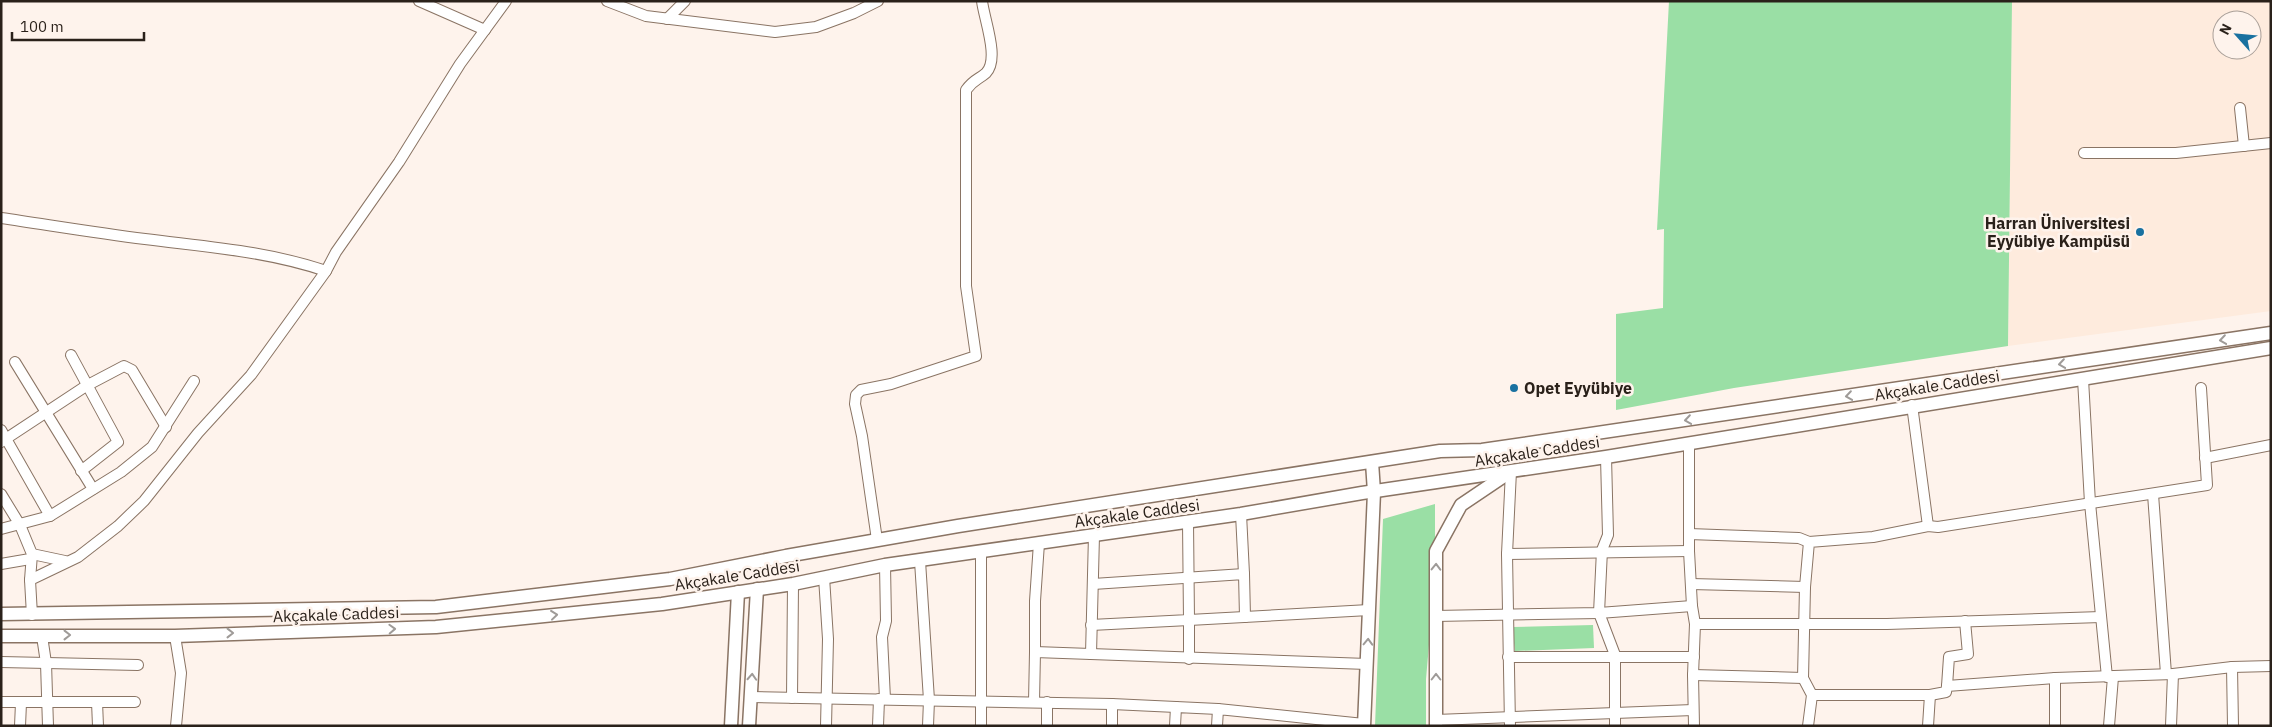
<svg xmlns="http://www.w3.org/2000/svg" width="2272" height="727" font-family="'IBM Plex Sans',sans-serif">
  <rect width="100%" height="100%" fill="#fef3ec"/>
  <path fill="#feebdd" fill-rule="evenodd" d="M 2012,1 L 2271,1 L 2271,311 L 2008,346 ZM 2222,20 L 2252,20 L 2252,50 L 2222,50 Z"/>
  <g fill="#9adfa5">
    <path d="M 1669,1 L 2012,1 L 2008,346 L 1734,388 L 1616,410 L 1616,314 L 1663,308 L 1664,229 L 1657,230 Z"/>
    <path d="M 1435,504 L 1435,576 L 1426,679 L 1426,726 L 1375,726 L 1383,519 Z"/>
    <path d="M 1593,625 L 1594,648 L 1515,651 L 1512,627 Z"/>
  </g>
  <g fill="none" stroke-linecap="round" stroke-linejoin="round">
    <defs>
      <g id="minor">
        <path d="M 419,1 L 485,30"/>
        <path d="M 607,1 L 646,16 L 775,32 L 816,27 L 854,13 L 878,1"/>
        <path d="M 667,19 L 685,1"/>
        <path d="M 2240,108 L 2244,146"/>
        <path d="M 2084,153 L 2176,153 L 2271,143"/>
        <path d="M 1,218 C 49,225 97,233 145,239 C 207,247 267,251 326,271"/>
        <path d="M 71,355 L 118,442 L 81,471"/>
        <path d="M 15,362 L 93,489"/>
        <path d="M 2083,379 L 2090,503 L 2107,677"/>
        <path d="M 1912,405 L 1928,526"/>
        <path d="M 1,430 L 50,516"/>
        <path d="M 1,442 L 86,386 L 124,366 L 132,370 L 166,427"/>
        <path d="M 1689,443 L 1689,551 L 1692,606 L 1695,624 L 1693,675 L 1694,726"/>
        <path d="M 1606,457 L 1608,535 L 1602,550 L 1599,613 L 1615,655 L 1615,726"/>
        <path d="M 2205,458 L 2271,445"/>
        <path d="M 1,494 L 20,525 L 32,554 L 30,580"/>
        <path d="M 2153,494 L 2166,674"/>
        <path d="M 1241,514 L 1244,574"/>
        <path d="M 1,529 L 50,516 L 121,472 L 152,447 L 194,381"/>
        <path d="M 1689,534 L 1799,538 L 1809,542"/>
        <path d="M 877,540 L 862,436 L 855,404 L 856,395 L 861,390 L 891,384 L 976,356 L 966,286 L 966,90 C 974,79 978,80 986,73 C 1000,59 984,19 982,1"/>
        <path d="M 981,551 L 981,726"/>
        <path d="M 32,554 L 65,561"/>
        <path d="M 1507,554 L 1689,551"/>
        <path d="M 920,561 L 929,700 L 928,726"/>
        <path d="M 1,564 L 30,559"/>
        <path d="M 885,565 L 886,621 L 882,637 L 885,699"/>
        <path d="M 824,577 L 828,639 L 826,726"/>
        <path d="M 1093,584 L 1244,574 L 1245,617"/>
        <path d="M 1691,584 L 1805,587"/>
        <path d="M 32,615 L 30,580 L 78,557 L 118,526 L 144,501 L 198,433 L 251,375 L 326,271 L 336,252 L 399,162 L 460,64 L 506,1"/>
        <path d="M 1435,616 L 1599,613 L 1692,606"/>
        <path d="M 1695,624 L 1887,624 L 2101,617"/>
        <path d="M 1091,625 L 1189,620 L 1188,522"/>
        <path d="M 42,636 L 46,663 L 48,726"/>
        <path d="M 175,636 L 181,673 L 176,726"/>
        <path d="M 1035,652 L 1035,601 L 1039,543"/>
        <path d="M 1091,654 L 1094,535"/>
        <path d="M 1508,657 L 1694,657"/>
        <path d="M 1189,659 L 1189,620 L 1369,610"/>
        <path d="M 1,662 L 138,665"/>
        <path d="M 2232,667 L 2233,726"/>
        <path d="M 1693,675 L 1803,678"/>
        <path d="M 2055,678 L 2055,726"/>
        <path d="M 1947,686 L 1949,657 L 1968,654 L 1965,621"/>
        <path d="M 1812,695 L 1930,695 L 1946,692 L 1947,686 L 2055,678 L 2173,674 L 2232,667 L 2271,666"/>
        <path d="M 751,697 L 1112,704 L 1176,707"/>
        <path d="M 792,698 L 793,584"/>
        <path d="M 1,702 L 135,702"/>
        <path d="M 97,702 L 98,726"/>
        <path d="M 1034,702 L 1035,652 L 1367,664"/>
        <path d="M 1047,702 L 1047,726"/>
        <path d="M 1436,720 L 1693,710"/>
        <path d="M 20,726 L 21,703"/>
        <path d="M 878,726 L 879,699"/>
        <path d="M 1112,726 L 1112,704"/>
        <path d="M 1175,726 L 1176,707 L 1218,709"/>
        <path d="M 1217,726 L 1218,709 L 1364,724"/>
        <path d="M 1510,726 L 1507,554 L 1511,471"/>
        <path d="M 1808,726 L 1812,695 L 1803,678 L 1805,587 L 1809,542 L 1873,537 L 1928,526 L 1938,527 L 2207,485 L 2201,388"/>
        <path d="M 1928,726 L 1930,695"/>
        <path d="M 2109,726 L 2113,677"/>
        <path d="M 2171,726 L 2173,674"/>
      </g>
      <g id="major">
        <path d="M 1,614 L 436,607 L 670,579 L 786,556 L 958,526 L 1440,451 L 1482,450 L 2271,333"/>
        <path d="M 1,636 L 175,636 L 436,627 L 662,604 L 793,584 L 885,565 L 1241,514 L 1362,493 L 1606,457 L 2271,348"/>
        <path d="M 731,726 L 738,592"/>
        <path d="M 749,726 L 757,589"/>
        <path d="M 1364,726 L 1374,492 L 1372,462"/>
        <path d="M 1436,726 L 1436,551 L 1461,505 L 1507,474"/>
      </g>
    </defs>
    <use href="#minor" stroke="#8a7464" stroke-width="12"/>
    <use href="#major" stroke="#8a7464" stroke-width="15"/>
    <use href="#minor" stroke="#fff" stroke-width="10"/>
    <use href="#major" stroke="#fff" stroke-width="12"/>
  </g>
  <defs><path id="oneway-chevron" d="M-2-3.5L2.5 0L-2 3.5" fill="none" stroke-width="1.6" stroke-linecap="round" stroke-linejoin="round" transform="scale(1.25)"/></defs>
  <g stroke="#9f9b98">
    <use href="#oneway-chevron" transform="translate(2223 340) rotate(172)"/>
    <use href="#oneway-chevron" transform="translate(2062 364) rotate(172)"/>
    <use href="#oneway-chevron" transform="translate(1849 396) rotate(172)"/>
    <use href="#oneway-chevron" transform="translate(1688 420) rotate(172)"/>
    <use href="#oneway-chevron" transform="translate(1436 567) rotate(-89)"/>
    <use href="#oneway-chevron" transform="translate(554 615) rotate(-6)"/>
    <use href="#oneway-chevron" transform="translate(392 629) rotate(-2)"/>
    <use href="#oneway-chevron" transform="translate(230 633)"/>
    <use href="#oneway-chevron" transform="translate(67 635)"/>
    <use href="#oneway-chevron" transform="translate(1368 642) rotate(-88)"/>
    <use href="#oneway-chevron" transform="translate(752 677) rotate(-87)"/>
    <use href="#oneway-chevron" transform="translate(1436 677) rotate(-90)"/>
  </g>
  <g fill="#1971a0" stroke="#fef3ec" stroke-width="2">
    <circle cx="2140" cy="232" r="5"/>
    <circle cx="1514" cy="388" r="5"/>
  </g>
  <g text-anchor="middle" stroke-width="5" stroke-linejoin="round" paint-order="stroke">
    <g font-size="16" font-weight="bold" fill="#2a211a" stroke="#fef3ec" text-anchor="end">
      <text x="2130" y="229">Harran Üniversitesi<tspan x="2130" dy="18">Eyyübiye Kampüsü</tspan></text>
      <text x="1524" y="394" text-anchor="start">Opet Eyyübiye</text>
    </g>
    <g font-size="16" fill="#2a211a" stroke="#fef3ec">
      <text transform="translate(1937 385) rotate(-9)" y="6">Akçakale Caddesi</text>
      <text transform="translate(1537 451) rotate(-9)" y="6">Akçakale Caddesi</text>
      <text transform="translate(1137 513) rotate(-8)" y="6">Akçakale Caddesi</text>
      <text transform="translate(737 575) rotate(-9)" y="6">Akçakale Caddesi</text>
      <text transform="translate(336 614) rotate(-2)" y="6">Akçakale Caddesi</text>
    </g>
  </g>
  <rect width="2272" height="727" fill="none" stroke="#2a211a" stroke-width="5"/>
  <g transform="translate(2237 35) rotate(297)"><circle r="24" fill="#fef3ec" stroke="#a99f98"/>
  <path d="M0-4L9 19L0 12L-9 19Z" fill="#1971a0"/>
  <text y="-8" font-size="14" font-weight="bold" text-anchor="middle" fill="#2a211a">N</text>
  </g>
  <path d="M12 32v8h132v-8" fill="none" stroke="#2a211a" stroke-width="2.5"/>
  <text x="20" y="32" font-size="15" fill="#2a211a" stroke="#fef3ec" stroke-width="4" paint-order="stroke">100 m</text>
</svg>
